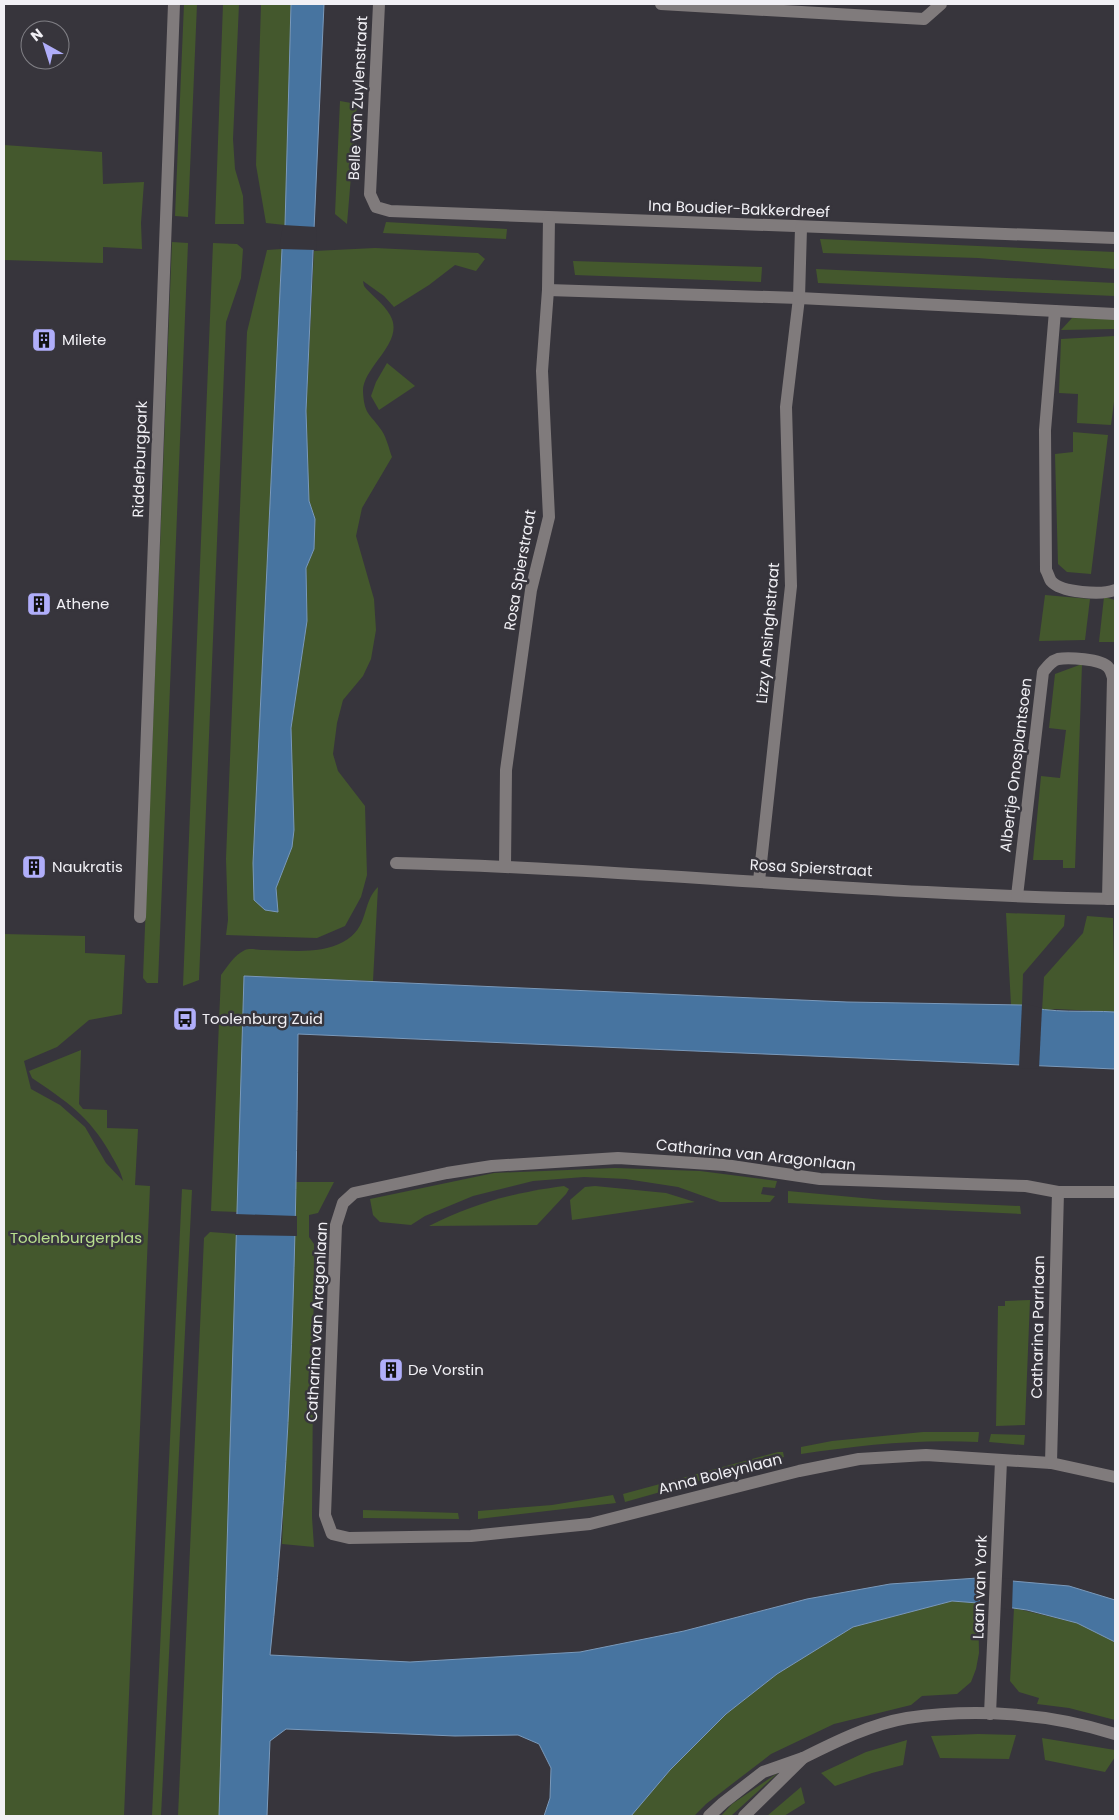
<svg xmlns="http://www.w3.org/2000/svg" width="1119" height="1820" font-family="Poppins,sans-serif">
  <rect width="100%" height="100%" fill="#37353c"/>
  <g fill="#44582d">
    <path d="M 184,4 L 197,4 L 188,217 L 175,216 Z"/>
    <path d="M 223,4 L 239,4 L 233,139 L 235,169 L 243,196 L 244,224 L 215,224 Z"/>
    <path d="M 261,4 L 291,4 L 285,225 L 266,223 L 256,165 Z"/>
    <path d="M 340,101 L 357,104 L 347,224 L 335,214 Z"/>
    <path d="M 4,145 L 102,152 L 103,184 L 144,182 L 141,223 L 142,249 L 103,247 L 103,263 L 4,260 Z"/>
    <path d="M 386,222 L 507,229 L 506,239 L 383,233 Z"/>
    <path d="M 820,239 L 1115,252 L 1115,269 L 978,258 L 823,253 Z"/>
    <path d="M 172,242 L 188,243 L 158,983 L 147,983 L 143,978 Z"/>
    <path d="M 213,243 L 237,244 L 243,249 L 241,278 L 226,322 L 199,980 L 183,986 Z"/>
    <path d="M 375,248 L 478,253 L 485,259 L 476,271 L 455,265 L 429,285 L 394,307 L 384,296 L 363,281 L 364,286 C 371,295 384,304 390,315 C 406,342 363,366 363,391 C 364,416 371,414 382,431 C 387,439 389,449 392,457 L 362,508 L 356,536 L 374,599 L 376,630 L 371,659 L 363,676 L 343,700 L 337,723 L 333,754 L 338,771 L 365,806 L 367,875 L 361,897 L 345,926 L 317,938 L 226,935 L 228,920 L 226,859 L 247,332 L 267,250 L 282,249 L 253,863 L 278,912 L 275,888 L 292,792 L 291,728 L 307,621 L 306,568 L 314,549 L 315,519 L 309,501 L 306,411 L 314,251 Z"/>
    <path d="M 573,261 L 762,267 L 761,282 L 575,275 Z"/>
    <path d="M 816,269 L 1115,283 L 1115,296 L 818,283 Z"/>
    <path d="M 1072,318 L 1115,319 L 1115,329 L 1061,330 Z"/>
    <path d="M 1115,336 L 1115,394 L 1111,425 L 1077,423 L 1078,394 L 1059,393 L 1061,339 Z"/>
    <path d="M 387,363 L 415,386 L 379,410 L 371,396 L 376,382 Z"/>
    <path d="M 1073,432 L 1108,435 L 1091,574 L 1067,572 L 1058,564 L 1055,454 L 1073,452 Z"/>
    <path d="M 1045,595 L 1090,599 L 1085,640 L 1039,641 Z"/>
    <path d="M 1104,597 L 1115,600 L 1115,642 L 1099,642 Z"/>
    <path d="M 1082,664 L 1075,868 L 1063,868 L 1063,860 L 1033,860 L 1041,776 L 1060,778 L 1066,730 L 1049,728 L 1055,674 Z"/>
    <path d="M 378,887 L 373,981 L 244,976 L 238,1212 L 211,1211 L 221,975 C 228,966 234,955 245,950 C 250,948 258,950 264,950 C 289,950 319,955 343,942 C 370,928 361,903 378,887 Z"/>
    <path d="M 1006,913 L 1065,915 L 1064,926 L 1023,974 L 1022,1005 L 1011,1005 Z"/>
    <path d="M 1087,916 L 1113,918 L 1115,1012 L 1056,1009 L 1042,1011 L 1044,977 L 1083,933 Z"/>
    <path d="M 4,934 L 85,936 L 85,953 L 125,955 L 122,1014 L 89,1020 L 57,1047 L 24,1061 L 31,1089 L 60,1105 L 85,1127 L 106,1163 L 123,1181 C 121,1171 115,1162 110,1153 C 89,1116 66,1101 32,1078 L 29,1071 L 81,1050 L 79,1104 L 83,1109 L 107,1110 L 107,1128 L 138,1129 L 135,1185 L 150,1186 L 124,1816 L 4,1816 Z"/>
    <path d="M 615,1168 L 700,1171 L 777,1181 L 775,1188 L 763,1187 L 761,1194 L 775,1196 L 770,1202 L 720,1202 L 678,1187 L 626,1179 L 584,1177 L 533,1181 L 473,1196 L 425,1216 L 411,1225 L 380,1222 L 373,1215 L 370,1199 L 494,1173 Z"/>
    <path d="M 296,1182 L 334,1182 L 318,1213 L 309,1215 L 309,1237 L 314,1244 L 312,1517 L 314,1547 L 282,1544 Z"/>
    <path d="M 564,1186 L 569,1189 L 566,1194 L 537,1225 L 429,1226 C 476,1203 512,1193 564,1186 Z"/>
    <path d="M 595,1186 L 666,1193 L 695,1202 L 572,1220 L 570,1200 L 585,1187 Z"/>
    <path d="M 182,1189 L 192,1190 L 161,1816 L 152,1816 Z"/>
    <path d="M 788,1191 L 884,1200 L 1020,1206 L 1021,1214 L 788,1203 Z"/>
    <path d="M 210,1232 L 237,1234 L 219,1816 L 178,1816 L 204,1238 Z"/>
    <path d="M 1030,1300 L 1025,1425 L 996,1426 L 998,1306 L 1005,1306 L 1005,1301 Z"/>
    <path d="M 923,1432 L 979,1432 L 978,1442 C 918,1439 861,1445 801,1454 L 801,1447 L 832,1441 Z"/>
    <path d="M 991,1434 L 1025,1435 L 1024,1445 L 989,1442 Z"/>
    <path d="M 778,1452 L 783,1452 L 784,1457 L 625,1502 L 623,1494 Z"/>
    <path d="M 613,1495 L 616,1503 L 478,1519 L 478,1511 L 552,1505 Z"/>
    <path d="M 363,1510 L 458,1513 L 459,1519 L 363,1518 Z"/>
    <path d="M 952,1601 L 978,1603 L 979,1653 L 976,1669 L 971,1682 L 957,1694 L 922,1696 L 911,1705 L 834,1724 L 771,1754 L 706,1804 L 694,1816 L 631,1816 L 670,1770 L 726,1714 L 777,1674 L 853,1627 Z"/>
    <path d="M 1014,1608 L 1077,1623 L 1115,1642 L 1115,1720 L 1069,1708 L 1037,1704 L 1039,1698 L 1019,1692 L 1010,1681 Z"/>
    <path d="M 978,1734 L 1016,1735 L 1009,1759 L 940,1758 L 931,1736 Z"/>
    <path d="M 1042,1738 L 1115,1750 L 1115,1757 L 1105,1772 L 1045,1760 Z"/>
    <path d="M 907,1740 L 903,1765 L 872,1773 L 835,1786 L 821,1773 L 866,1752 Z"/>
    <path d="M 779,1772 L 731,1816 L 721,1816 L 732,1804 Z"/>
    <path d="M 801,1787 L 805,1803 L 784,1816 L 767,1816 Z"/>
  </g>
  <g fill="#4774a0" stroke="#7a99ba">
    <path d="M 291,4 L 324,4 L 306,411 L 309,501 L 315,519 L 314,549 L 306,568 L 307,621 L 291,728 L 294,830 L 292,847 L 276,888 L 278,912 L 265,910 L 254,900 L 253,863 L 282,249 L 285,225 Z"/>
    <path d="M 244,976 L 847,1002 L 1022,1005 C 1051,1014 1085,1010 1115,1012 L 1115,1069 L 298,1034 C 296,1241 292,1449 270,1655 L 410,1662 L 580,1652 L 684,1631 L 807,1599 L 890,1584 L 978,1578 L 1069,1586 L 1115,1600 L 1115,1642 L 1077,1623 L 1027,1610 L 978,1603 L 952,1601 L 853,1627 L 777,1674 L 726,1714 L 670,1770 L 631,1816 L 544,1816 L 550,1798 L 551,1768 L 539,1744 L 518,1735 L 455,1736 L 286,1729 L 270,1741 L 267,1816 L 219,1816 Z"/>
  </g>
  <g fill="#37353c">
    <path d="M 283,225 L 317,227 L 316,250 L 279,249 Z"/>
    <path d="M 1022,1003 L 1042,1008 L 1039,1069 L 1019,1068 Z"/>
    <path d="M 235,1214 L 297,1216 L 297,1236 L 235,1235 Z"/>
    <path d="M 980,1576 L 1013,1579 L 1012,1610 L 980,1605 Z"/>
  </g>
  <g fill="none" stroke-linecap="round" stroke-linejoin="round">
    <g stroke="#807b7c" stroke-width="12">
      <path d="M 379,4 L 370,194 L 376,207 L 390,211 L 1115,238"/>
      <path d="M 661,4 L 924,19 L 941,4"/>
      <path d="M 548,290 L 799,298 L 1115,314"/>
      <path d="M 1055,311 L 1045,430 L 1046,570 C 1048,573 1049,578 1051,581 C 1061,593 1102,595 1115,590"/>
      <path d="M 396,863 C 636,869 875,895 1115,899"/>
      <path d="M 505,866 L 506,770 L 531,590 L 549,517 L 542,371 L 548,290 L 549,218"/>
      <path d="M 759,881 L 791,586 L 786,407 L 799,298 L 801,228"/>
      <path d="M 1017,896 L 1043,672 C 1047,667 1051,661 1058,659 C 1068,657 1101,659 1108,667 C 1111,670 1112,675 1113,678 L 1108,899"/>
      <path d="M 140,917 L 174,4"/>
      <path d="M 1115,1192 L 1058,1192 L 1026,1186 L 820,1179 L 725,1165 L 618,1158 L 492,1166 L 447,1173 L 354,1193 L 343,1203 L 336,1225 L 325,1515 L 332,1534 L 349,1538 L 471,1536 L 590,1524 L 799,1471 L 859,1459 L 926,1455 L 1051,1463 L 1115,1477"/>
      <path d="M 1051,1463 L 1058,1192"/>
      <path d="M 990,1714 L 1001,1461"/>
      <path d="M 803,1758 C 835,1742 871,1724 907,1718 C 975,1708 1049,1713 1115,1734"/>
      <path d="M 709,1816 L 723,1803 L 763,1772 L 803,1758 L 744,1816"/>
    </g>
  </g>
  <defs>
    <symbol id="building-square" viewBox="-11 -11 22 22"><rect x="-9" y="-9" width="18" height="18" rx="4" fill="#b0aefa" stroke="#37353c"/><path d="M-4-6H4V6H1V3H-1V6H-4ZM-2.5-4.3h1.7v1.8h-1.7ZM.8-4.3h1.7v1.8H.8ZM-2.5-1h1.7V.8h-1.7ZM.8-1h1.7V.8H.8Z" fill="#111"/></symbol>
    <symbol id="bus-square" viewBox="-11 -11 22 22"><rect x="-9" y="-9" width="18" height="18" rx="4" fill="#b0aefa" stroke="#37353c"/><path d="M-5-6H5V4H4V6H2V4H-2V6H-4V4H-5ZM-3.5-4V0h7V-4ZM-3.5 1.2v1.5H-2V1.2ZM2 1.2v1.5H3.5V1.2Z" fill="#111"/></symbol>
  </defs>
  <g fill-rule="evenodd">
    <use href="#building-square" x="30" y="326" width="28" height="28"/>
    <use href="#building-square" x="25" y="590" width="28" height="28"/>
    <use href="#building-square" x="20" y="853" width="28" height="28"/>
    <use href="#bus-square" x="171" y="1005" width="28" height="28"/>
    <use href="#building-square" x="377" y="1356" width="28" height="28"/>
  </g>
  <g text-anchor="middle" stroke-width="5" stroke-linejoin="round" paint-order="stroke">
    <g font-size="15" fill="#f1f0f5" stroke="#37353c">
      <text transform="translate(358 98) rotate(-87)" y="5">Belle van Zuylenstraat</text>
      <text transform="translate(739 209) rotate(2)" y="5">Ina Boudier-Bakkerdreef</text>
      <text transform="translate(140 459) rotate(-88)" y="5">Ridderburgpark</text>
      <text transform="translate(520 570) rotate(-80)" y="5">Rosa Spierstraat</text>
      <text transform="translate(768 633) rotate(-85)" y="5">Lizzy Ansinghstraat</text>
      <text transform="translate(1016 765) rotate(-83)" y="5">Albertje Onosplantsoen</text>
      <text transform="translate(811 868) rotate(3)" y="5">Rosa Spierstraat</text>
      <text transform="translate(756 1155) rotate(6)" y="5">Catharina van Aragonlaan</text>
      <text transform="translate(317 1322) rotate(-87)" y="5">Catharina van Aragonlaan</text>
      <text transform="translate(1038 1327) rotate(-89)" y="5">Catharina Parrlaan</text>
      <text transform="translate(720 1474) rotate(-14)" y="5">Anna Boleynlaan</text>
      <text transform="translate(980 1587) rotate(-88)" y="5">Laan van York</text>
    </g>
    <g font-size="15" fill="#f1f0f5" stroke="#37353c" text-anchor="start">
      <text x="62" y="345">Milete</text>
      <text x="56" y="609">Athene</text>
      <text x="52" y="872">Naukratis</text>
      <text x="202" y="1024">Toolenburg Zuid</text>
      <text x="408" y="1375">De Vorstin</text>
    </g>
    <g font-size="15" fill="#b9e08e" stroke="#37353c">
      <text x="76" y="1243">Toolenburgerplas</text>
    </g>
  </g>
  <rect width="1119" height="1820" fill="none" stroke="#f1f0f5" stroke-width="10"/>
  <g transform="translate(45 45) rotate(321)"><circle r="24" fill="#37353c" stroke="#818086"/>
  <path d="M0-4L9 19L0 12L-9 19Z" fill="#b0aefa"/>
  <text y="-8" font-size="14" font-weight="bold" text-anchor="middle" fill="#f1f0f5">N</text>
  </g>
</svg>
